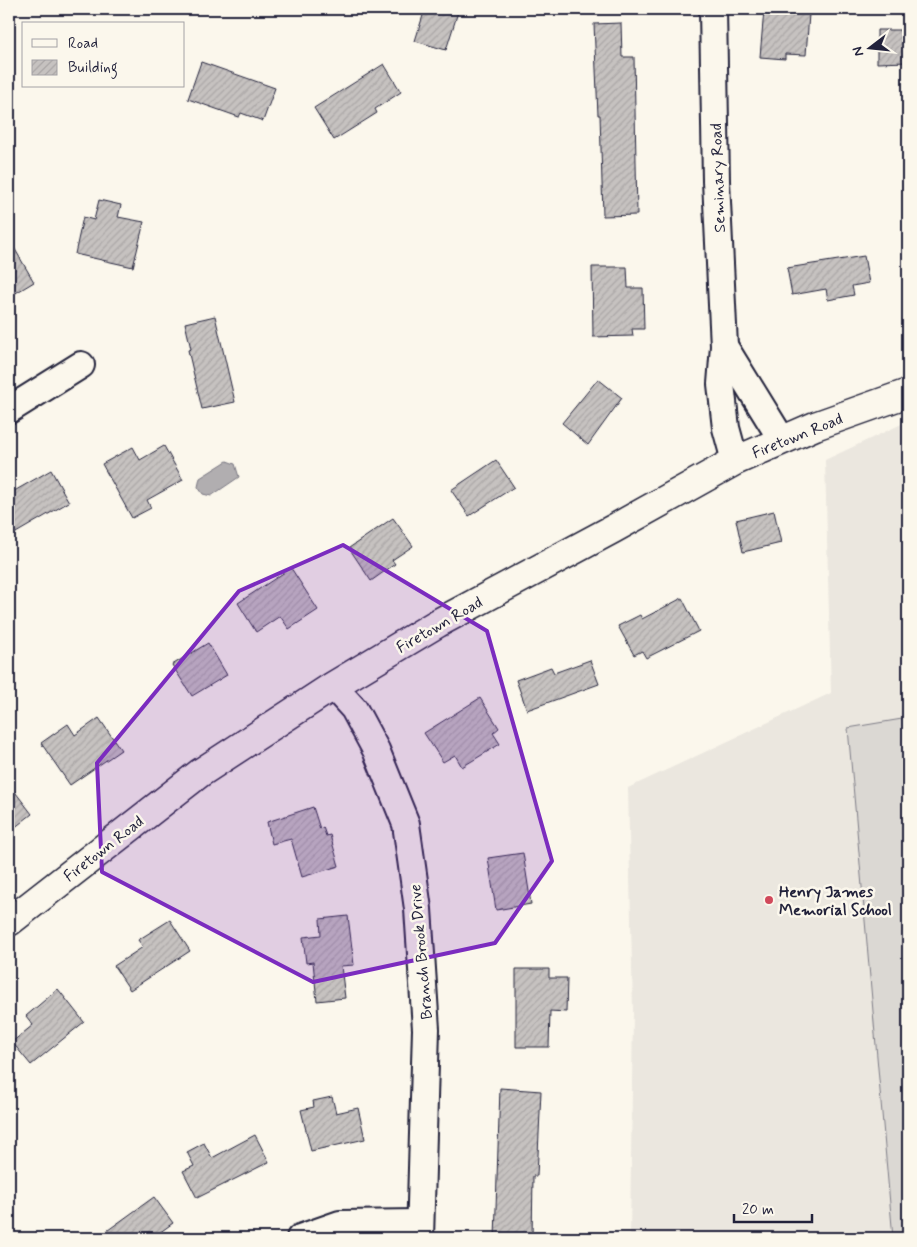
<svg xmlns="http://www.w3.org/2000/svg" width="917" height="1247" font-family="Mynerve,sans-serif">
  <defs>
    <pattern id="building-hatch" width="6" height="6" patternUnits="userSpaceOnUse" patternTransform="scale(1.25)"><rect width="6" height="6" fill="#c6c2c0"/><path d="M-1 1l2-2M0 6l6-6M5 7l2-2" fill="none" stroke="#aaa6a6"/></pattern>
  </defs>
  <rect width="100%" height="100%" fill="#fbf7ec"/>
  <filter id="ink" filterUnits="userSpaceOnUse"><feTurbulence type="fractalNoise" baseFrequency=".02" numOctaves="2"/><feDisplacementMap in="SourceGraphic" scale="10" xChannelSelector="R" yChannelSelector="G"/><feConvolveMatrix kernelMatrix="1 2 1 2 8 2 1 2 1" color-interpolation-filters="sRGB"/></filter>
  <g filter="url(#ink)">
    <path fill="#ebe7df" d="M 908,421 L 908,1238 L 630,1238 L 633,1011 L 628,788 L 831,693 L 825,460 Z"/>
    <path fill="#dbd8d3" stroke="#7e7d87" d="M 908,718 L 908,1238 L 893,1238 L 848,728 Z"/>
    <path fill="#b1aeb0" stroke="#787681" d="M 227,461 L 235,464 L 239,477 L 211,496 L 203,494 L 198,487 L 200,478 Z"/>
    <g fill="url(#building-hatch)" stroke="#22223b">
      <path d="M 425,9 L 446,9 L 458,12 L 446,50 L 415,41 Z"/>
      <path d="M 764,10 L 809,14 L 806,55 L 785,54 L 785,59 L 760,57 Z"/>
      <path d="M 621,23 L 622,57 L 634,57 L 637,215 L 603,216 L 600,115 L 598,115 L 594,24 Z"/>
      <path d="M 877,30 L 908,30 L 908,62 L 877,63 Z"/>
      <path d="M 201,62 L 275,88 L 263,121 L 241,113 L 239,117 L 188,99 Z"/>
      <path d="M 384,64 L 401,92 L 375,109 L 377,113 L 334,140 L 314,108 Z"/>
      <path d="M 99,200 L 121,205 L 118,217 L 144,222 L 133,267 L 75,254 L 83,217 L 94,220 Z"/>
      <path d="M 9,239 L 34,282 L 9,297 Z"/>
      <path d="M 864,256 L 869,283 L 852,286 L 854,295 L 828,300 L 826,289 L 792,295 L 787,268 Z"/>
      <path d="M 592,267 L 627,267 L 628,288 L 643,288 L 644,329 L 632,329 L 633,336 L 593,337 Z"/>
      <path d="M 215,316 L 235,402 L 202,409 L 188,350 L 191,349 L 185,323 Z"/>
      <path d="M 598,379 L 622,398 L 588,445 L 562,423 Z"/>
      <path d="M 164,446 L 183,480 L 147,500 L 151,508 L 132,518 L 102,464 L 133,447 L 140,460 Z"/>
      <path d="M 496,460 L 514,487 L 469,516 L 451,490 Z"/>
      <path d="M 51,470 L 69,502 L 9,537 L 9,494 Z"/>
      <path d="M 774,511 L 781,543 L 743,552 L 736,520 Z"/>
      <path d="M 393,518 L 413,546 L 392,560 L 395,564 L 371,581 L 349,548 Z"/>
      <path d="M 291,568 L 318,610 L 289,629 L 280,616 L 256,632 L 238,603 Z"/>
      <path d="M 682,598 L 699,631 L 646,658 L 642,651 L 634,655 L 618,626 L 640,615 L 642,619 Z"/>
      <path d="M 208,643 L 227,675 L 192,696 L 172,665 Z"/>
      <path d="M 590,660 L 599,684 L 527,710 L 516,680 L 551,667 L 554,673 Z"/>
      <path d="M 480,698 L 499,728 L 493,733 L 500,744 L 462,767 L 455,755 L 443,762 L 424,733 Z"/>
      <path d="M 99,718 L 121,750 L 70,785 L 41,743 L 68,724 L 75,735 Z"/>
      <path d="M 9,784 L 32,814 L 9,832 Z"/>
      <path d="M 313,807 L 320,829 L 323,827 L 326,836 L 330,835 L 339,866 L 302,877 L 291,839 L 272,844 L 267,822 Z"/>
      <path d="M 523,853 L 531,904 L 496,910 L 488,858 Z"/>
      <path d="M 348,916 L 354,965 L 341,966 L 345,998 L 317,1001 L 313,962 L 306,963 L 303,937 L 321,935 L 320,919 Z"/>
      <path d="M 170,920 L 190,951 L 130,990 L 114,966 L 143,947 L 138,940 Z"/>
      <path d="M 516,969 L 549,969 L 549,978 L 567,978 L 566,1012 L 550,1011 L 549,1047 L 516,1047 Z"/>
      <path d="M 58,989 L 84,1022 L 31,1065 L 12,1042 L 33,1025 L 26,1016 Z"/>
      <path d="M 500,1088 L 541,1091 L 537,1176 L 533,1176 L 532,1238 L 495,1238 Z"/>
      <path d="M 332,1097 L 336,1113 L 358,1108 L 365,1139 L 311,1151 L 301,1110 L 314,1107 L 313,1101 Z"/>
      <path d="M 255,1135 L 269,1162 L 197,1198 L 183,1171 L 194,1166 L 187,1152 L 204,1143 L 212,1158 Z"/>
      <path d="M 154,1197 L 173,1223 L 152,1238 L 97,1238 Z"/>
    </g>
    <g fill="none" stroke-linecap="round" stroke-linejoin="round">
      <defs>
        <g id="street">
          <path d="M 713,9 L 716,181 L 724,346 L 721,384 L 726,428 L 735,461"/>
          <path d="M 724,346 L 782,440"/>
          <path d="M 9,410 L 81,365"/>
          <path d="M 333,686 L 354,709 L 376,750 L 406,824 L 418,909 L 426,1029 L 420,1238"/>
          <path d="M 300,1238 L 340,1224 L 420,1223"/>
        </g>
        <path id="secondary" d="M 9,922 L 200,773 L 333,686 L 438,623 L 613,529 L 735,461 L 815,426 L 908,393"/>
      </defs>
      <use href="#street" stroke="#22223b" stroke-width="30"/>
      <use href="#secondary" stroke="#22223b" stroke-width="31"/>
      <use href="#street" stroke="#fbf7ec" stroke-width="26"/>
      <use href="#secondary" stroke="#fbf7ec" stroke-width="28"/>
    </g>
  </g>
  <path fill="#7b2cbf" fill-opacity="0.2" stroke="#7b2cbf" stroke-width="4" stroke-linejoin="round" d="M 343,545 L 487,631 L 552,861 L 495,943 L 313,982 L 102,872 L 97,763 L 239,591 Z"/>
  <circle fill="#d1495b" stroke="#fbf7ec" stroke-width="2" cx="769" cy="900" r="5"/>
  <g text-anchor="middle" stroke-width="5" stroke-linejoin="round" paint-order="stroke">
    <g font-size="16" fill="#22223b" stroke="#fbf7ec">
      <text transform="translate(717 178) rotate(-92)" y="6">Seminary Road</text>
      <text transform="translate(797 435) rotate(-22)" y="6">Firetown Road</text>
      <text transform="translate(439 624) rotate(-30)" y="6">Firetown Road</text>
      <text transform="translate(103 848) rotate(-38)" y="6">Firetown Road</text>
      <text transform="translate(420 952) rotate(-95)" y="6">Branch Brook Drive</text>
    </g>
    <g font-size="16" font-weight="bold" fill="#22223b" stroke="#fbf7ec" text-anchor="start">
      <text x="779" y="897">Henry James<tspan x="779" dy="18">Memorial School</tspan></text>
    </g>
  </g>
  <rect width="917" height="1247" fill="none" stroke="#fbf7ec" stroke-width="30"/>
  <rect x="15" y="15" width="887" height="1217" fill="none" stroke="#22223b" stroke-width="2" filter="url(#ink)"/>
  <rect x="22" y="22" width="162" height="65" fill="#fbf7ec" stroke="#a4a2a5"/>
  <rect x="32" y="39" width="25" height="8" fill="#fbf7ec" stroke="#a4a2a5"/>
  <text x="68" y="48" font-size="15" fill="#22223b">Road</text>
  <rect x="32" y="60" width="25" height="15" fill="url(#building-hatch)" stroke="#a4a2a5"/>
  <text x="68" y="72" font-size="15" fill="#22223b">Building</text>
  <g transform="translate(870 48) rotate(254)" stroke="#fbf7ec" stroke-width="4" paint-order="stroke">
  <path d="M0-4L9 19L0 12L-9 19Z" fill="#22223b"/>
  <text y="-8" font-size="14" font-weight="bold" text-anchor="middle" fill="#22223b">N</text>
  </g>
  <path d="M734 1214v8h78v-8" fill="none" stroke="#22223b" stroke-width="2.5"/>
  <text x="742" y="1214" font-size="15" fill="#22223b" stroke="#fbf7ec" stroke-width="4" paint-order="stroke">20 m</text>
</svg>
